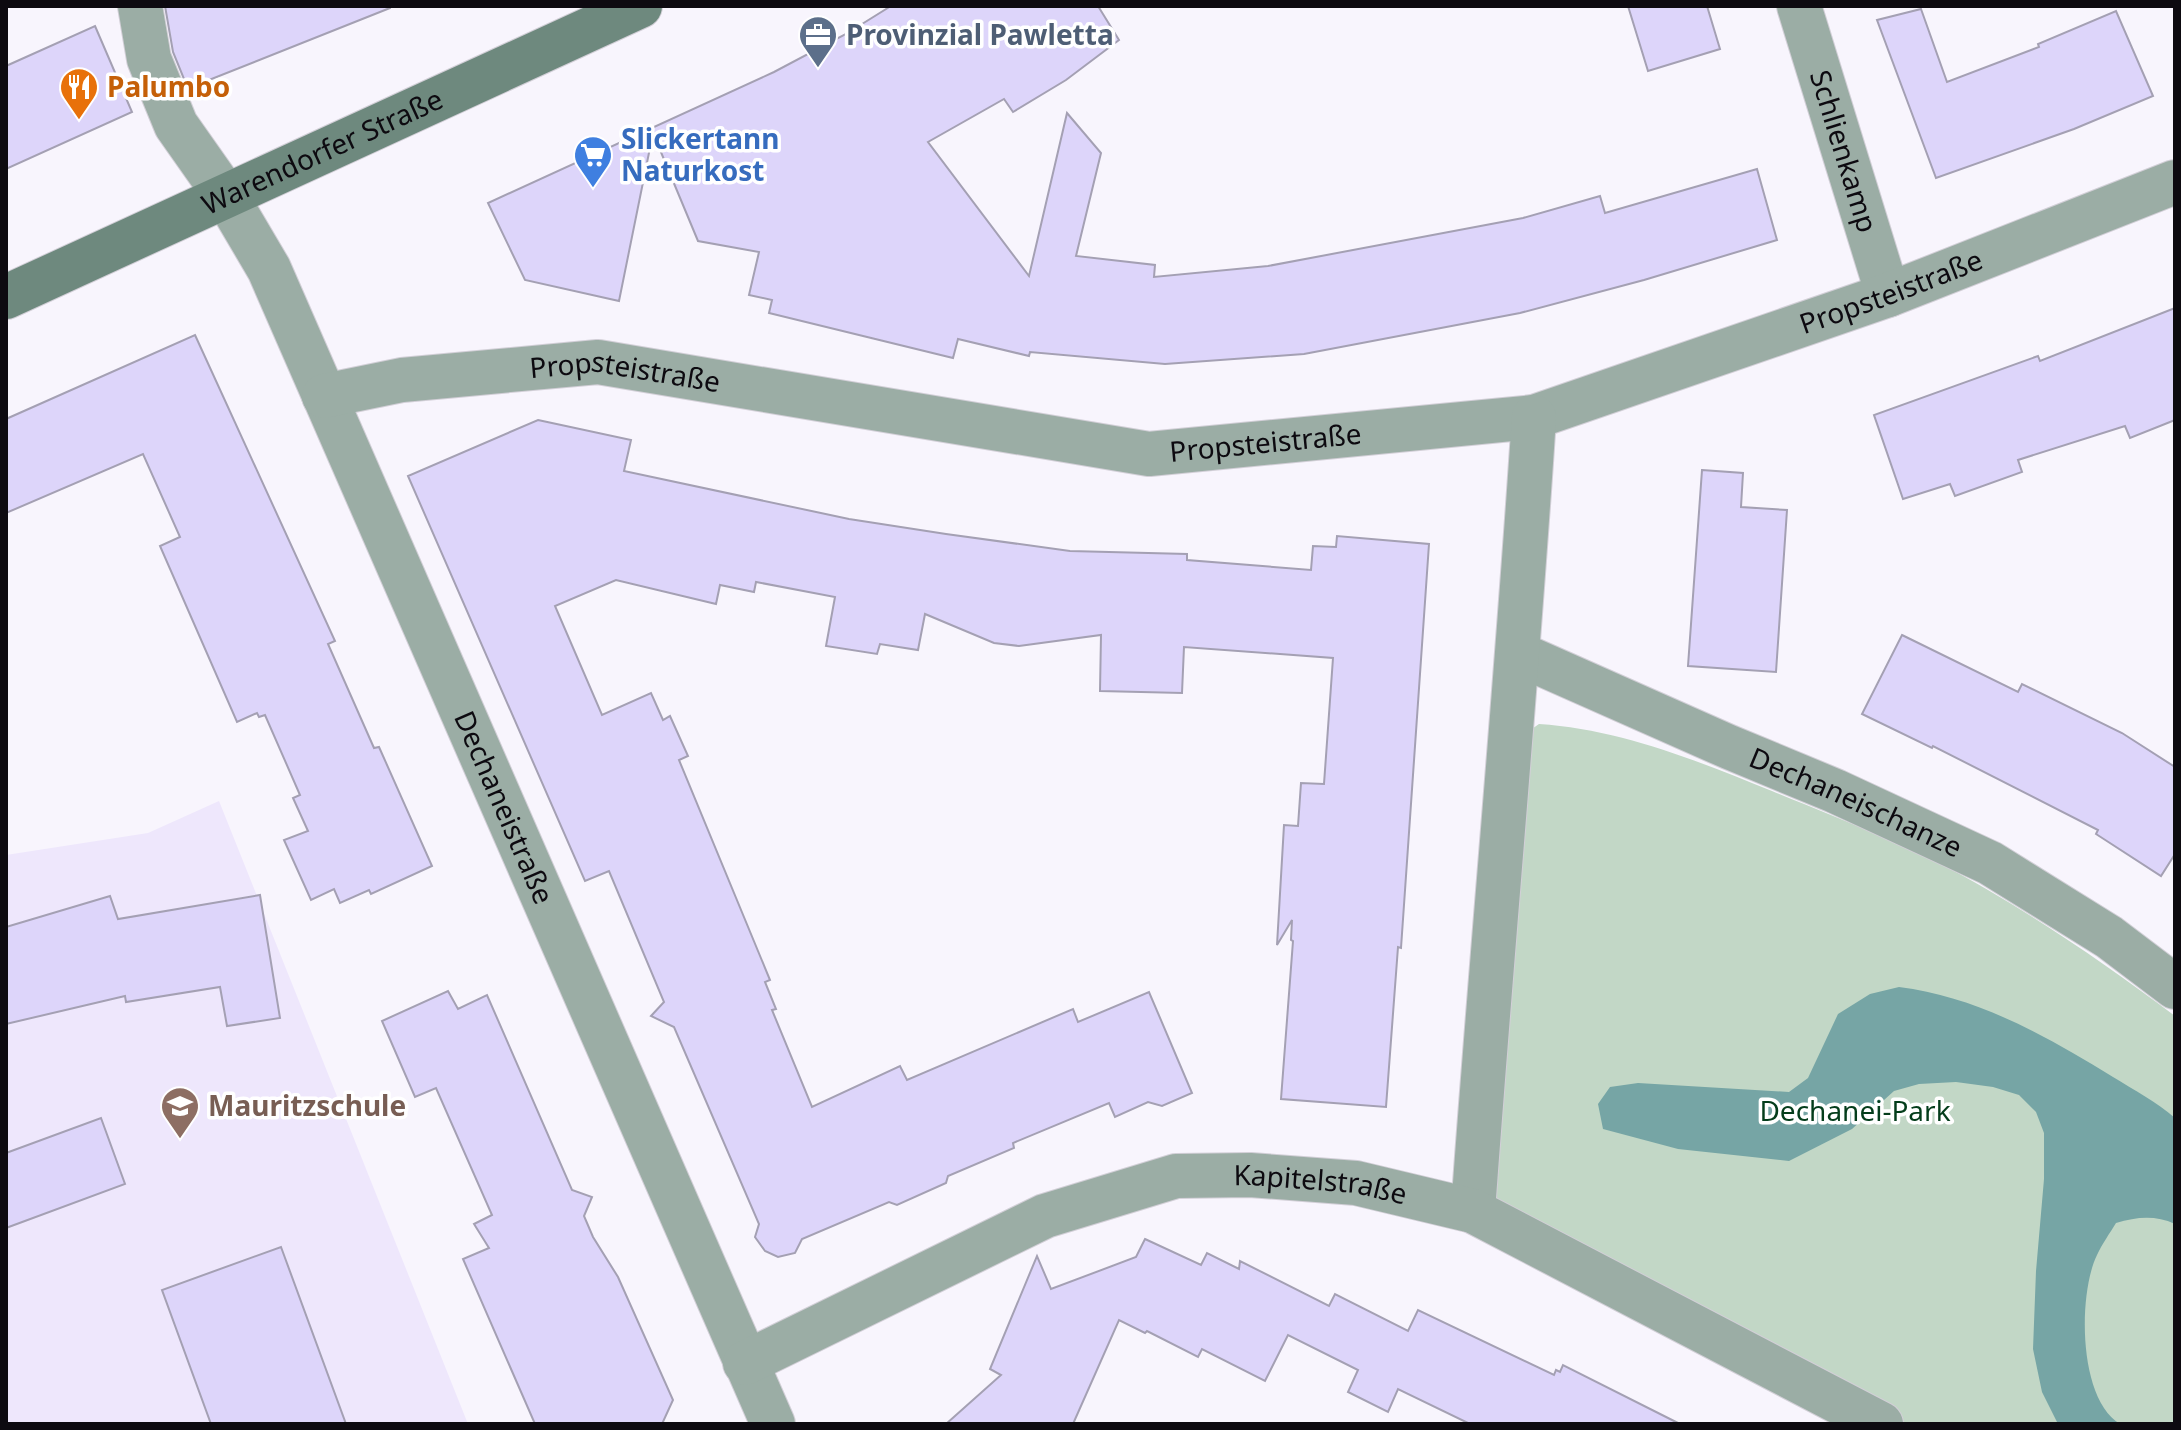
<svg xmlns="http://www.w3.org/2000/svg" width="2181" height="1430" font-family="'Noto Sans',sans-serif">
  <rect width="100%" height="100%" fill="#f8f5fd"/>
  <path fill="#eee7fc" d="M 219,801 L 468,1424 L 6,1424 L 6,855 L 148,833 Z"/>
  <path fill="#c2d7c6" d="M 1539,724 C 1619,729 1698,761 1772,791 C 1845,821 1920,849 1988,890 C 2053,928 2115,971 2175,1016 L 2175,1424 L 1901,1424 L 1502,1220 L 1489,1190 L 1526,733 Z"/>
  <path fill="#76a5a5" d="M 1899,987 C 1978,997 2046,1036 2113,1077 C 2134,1090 2157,1102 2175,1118 L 2175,1224 C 2155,1215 2137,1217 2116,1223 C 2110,1233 2102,1244 2097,1255 C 2078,1294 2078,1399 2120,1424 L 2058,1424 L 2042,1392 L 2033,1349 L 2036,1271 L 2044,1179 L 2044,1133 L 2036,1112 L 2019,1095 L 1993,1087 L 1956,1082 L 1919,1084 L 1894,1091 L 1852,1129 L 1789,1161 L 1678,1149 L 1603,1129 L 1598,1104 L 1610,1087 L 1638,1083 L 1789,1092 L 1808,1078 L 1838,1014 L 1870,994 Z"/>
  <g fill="#ddd5fa" stroke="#a4a0b3" stroke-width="2">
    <path d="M 165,6 L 390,6 L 390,8 L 204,82 L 186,84 L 173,52 Z"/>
    <path d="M 891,6 L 1098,6 L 1119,40 L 1066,80 L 1013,112 L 1004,99 L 928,142 L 1029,276 L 1067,113 L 1101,153 L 1076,256 L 1155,265 L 1154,277 L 1268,266 L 1523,218 L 1600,196 L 1605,213 L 1757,169 L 1777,240 L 1644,280 L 1520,313 L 1304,354 L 1165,364 L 1030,352 L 1029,356 L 958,339 L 953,358 L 769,313 L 772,300 L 749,295 L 759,252 L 698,241 L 653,133 L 619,301 L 525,280 L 488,203 L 774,72 L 846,34 Z"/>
    <path d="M 1628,6 L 1707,6 L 1720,49 L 1648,71 Z"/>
    <path d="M 1921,9 L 1947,82 L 2039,47 L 2038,44 L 2116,11 L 2153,96 L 2074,129 L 1936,178 L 1877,20 Z"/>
    <path d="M 95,26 L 132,112 L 6,169 L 6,66 Z"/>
    <path d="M 2175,308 L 2175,420 L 2130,438 L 2125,426 L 2018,460 L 2022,472 L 1955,496 L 1950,484 L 1903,499 L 1874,415 L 2038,356 L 2040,361 Z"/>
    <path d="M 195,335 L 335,641 L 328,644 L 374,748 L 379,747 L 432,866 L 371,894 L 369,890 L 340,903 L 334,889 L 311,900 L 284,840 L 308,831 L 293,798 L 300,795 L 265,715 L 259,717 L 257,713 L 237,722 L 160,546 L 180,537 L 143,454 L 6,513 L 6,419 Z"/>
    <path d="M 538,420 L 631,440 L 624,471 L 849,519 L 946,534 L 1070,551 L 1187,554 L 1187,560 L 1311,570 L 1313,546 L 1336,547 L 1337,536 L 1429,544 L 1401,948 L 1398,947 L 1386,1107 L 1281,1099 L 1293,941 L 1291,940 L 1292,920 L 1277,945 L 1284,825 L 1298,826 L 1301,783 L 1324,784 L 1333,658 L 1184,647 L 1182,693 L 1100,691 L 1101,635 L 1019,646 L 994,643 L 925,614 L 918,650 L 880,644 L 877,654 L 826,646 L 835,597 L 756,582 L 754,592 L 720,585 L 716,604 L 616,580 L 555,606 L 602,715 L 651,693 L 663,720 L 670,716 L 688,756 L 679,760 L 770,980 L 765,982 L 776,1009 L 772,1010 L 812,1107 L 900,1066 L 907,1080 L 1073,1009 L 1078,1022 L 1149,992 L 1192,1093 L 1162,1106 L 1148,1102 L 1115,1117 L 1109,1103 L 1013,1143 L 1014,1148 L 948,1176 L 946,1183 L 897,1205 L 889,1202 L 802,1239 L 795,1253 L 778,1257 L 765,1251 L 755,1237 L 759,1224 L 674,1027 L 651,1016 L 664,1002 L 609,871 L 585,881 L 408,476 Z"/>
    <path d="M 1702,470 L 1743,473 L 1741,507 L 1787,510 L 1776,672 L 1688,666 Z"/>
    <path d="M 1902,635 L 2018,692 L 2022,684 L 2122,733 L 2175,767 L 2175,854 L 2161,876 L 2096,834 L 2098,830 L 1933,746 L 1932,748 L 1862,714 Z"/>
    <path d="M 260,895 L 280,1018 L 227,1026 L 220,987 L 126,1002 L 125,996 L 6,1024 L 6,927 L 110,896 L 118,919 Z"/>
    <path d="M 448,991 L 458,1009 L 487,995 L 572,1190 L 592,1197 L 584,1216 L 593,1237 L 618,1277 L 673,1400 L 662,1424 L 535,1424 L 463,1259 L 489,1248 L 474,1224 L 492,1215 L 436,1088 L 415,1097 L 382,1021 Z"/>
    <path d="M 101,1118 L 125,1184 L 6,1228 L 6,1153 Z"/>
    <path d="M 1145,1239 L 1201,1265 L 1207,1253 L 1239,1269 L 1240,1261 L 1329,1306 L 1335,1294 L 1408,1331 L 1418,1310 L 1554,1375 L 1556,1370 L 1560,1372 L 1563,1365 L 1680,1424 L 1470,1424 L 1398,1389 L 1388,1412 L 1348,1392 L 1358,1370 L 1288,1335 L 1265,1381 L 1202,1349 L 1198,1357 L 1147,1331 L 1145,1333 L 1119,1320 L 1073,1424 L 946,1424 L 1001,1375 L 990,1369 L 1037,1256 L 1051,1289 L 1136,1257 Z"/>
    <path d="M 281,1247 L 346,1424 L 211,1424 L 162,1290 Z"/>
  </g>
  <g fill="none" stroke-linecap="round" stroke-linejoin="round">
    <defs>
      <g id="street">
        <path id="s1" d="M 140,6 L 149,59 L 176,125 L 226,196 L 269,269 L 773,1424"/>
        <path id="s2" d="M 1799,6 L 1888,295"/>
        <path id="s3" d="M 324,396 L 402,380 L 598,362 L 1149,454 L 1534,417 L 1888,295 L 2175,182"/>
        <path id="s4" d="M 1519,654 L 1729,747 L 1835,791 L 1990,863 L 2109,937 L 2175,987"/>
        <path d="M 1473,1211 C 1492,947 1517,682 1534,417"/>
        <path id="s5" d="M 745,1363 L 1045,1216 L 1176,1176 L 1250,1175 L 1356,1183 L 1473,1211 L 1881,1424"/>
      </g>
      <g id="secondary">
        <path id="s6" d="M 6,297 L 640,6"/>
      </g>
    </defs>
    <use href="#street" stroke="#d2cfd7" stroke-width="46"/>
    <use href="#secondary" stroke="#d2cfd7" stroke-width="46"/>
    <use href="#street" stroke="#9bada5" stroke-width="44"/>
    <use href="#secondary" stroke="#6e897e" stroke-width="44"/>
  </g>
  <defs>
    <symbol id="office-pin" viewBox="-11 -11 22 30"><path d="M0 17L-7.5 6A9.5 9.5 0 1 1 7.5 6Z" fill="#5c6f8a" stroke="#fff"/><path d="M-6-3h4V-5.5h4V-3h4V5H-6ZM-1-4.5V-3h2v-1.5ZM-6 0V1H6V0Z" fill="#fff"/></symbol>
    <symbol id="restaurant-pin" viewBox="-11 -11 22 30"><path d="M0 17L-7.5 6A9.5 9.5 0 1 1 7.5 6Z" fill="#e8710a" stroke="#fff"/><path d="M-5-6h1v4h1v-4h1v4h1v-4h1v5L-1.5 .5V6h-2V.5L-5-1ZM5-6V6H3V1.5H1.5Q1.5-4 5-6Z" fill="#fff"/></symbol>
    <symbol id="supermarket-pin" viewBox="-11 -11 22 30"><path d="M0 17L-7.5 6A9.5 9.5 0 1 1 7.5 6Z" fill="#3f7fe0" stroke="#fff"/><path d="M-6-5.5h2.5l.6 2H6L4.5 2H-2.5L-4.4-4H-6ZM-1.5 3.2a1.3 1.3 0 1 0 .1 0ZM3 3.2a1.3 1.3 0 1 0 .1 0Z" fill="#fff"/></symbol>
    <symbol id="school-pin" viewBox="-11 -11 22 30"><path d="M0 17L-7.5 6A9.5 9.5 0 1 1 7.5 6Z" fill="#8d6e63" stroke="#fff"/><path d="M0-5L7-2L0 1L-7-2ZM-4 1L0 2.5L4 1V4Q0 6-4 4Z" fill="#fff"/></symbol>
  </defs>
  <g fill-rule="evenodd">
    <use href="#office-pin" x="796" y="13" width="44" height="60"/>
    <use href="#restaurant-pin" x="57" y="65" width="44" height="60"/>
    <use href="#supermarket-pin" x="571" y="133" width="44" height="60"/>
    <use href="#school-pin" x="158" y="1084" width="44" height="60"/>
  </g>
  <g text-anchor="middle" stroke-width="7" stroke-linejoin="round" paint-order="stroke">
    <g font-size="28" font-weight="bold" fill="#4e5e75" stroke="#fff" text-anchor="start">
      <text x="846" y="45">Provinzial Pawletta</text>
    </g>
    <g font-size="28" font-weight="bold" fill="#c56008" stroke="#fff" text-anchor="start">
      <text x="107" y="97">Palumbo</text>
    </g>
    <g font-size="28" font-weight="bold" fill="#366cbe" stroke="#fff" text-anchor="start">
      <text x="621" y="149">Slickertann<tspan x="621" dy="32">Naturkost</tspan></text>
    </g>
    <g font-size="28" fill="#0d0a10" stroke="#fff">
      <text dy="10" stroke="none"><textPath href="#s2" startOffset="152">Schlienkamp</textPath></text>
      <text dy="10" stroke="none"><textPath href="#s6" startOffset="348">Warendorfer Straße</textPath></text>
      <text dy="10" stroke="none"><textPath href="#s3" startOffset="1600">Propsteistraße</textPath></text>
      <text dy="10" stroke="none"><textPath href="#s3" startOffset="304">Propsteistraße</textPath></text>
      <text dy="10" stroke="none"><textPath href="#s3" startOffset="952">Propsteistraße</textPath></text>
      <text dy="10" stroke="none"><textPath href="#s4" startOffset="368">Dechaneischanze</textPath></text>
      <text dy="10" stroke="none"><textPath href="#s1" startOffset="884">Dechaneistraße</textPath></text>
      <text dy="10" stroke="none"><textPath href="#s5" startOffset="616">Kapitelstraße</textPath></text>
    </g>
    <g font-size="28" font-weight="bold" fill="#785e54" stroke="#fff" text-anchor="start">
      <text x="208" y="1116">Mauritzschule</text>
    </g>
    <g font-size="28" fill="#043d1b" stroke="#fff">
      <text x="1855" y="1121">Dechanei-Park</text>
    </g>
  </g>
  <rect width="2181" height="1430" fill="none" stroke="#0d0a10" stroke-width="16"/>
</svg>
